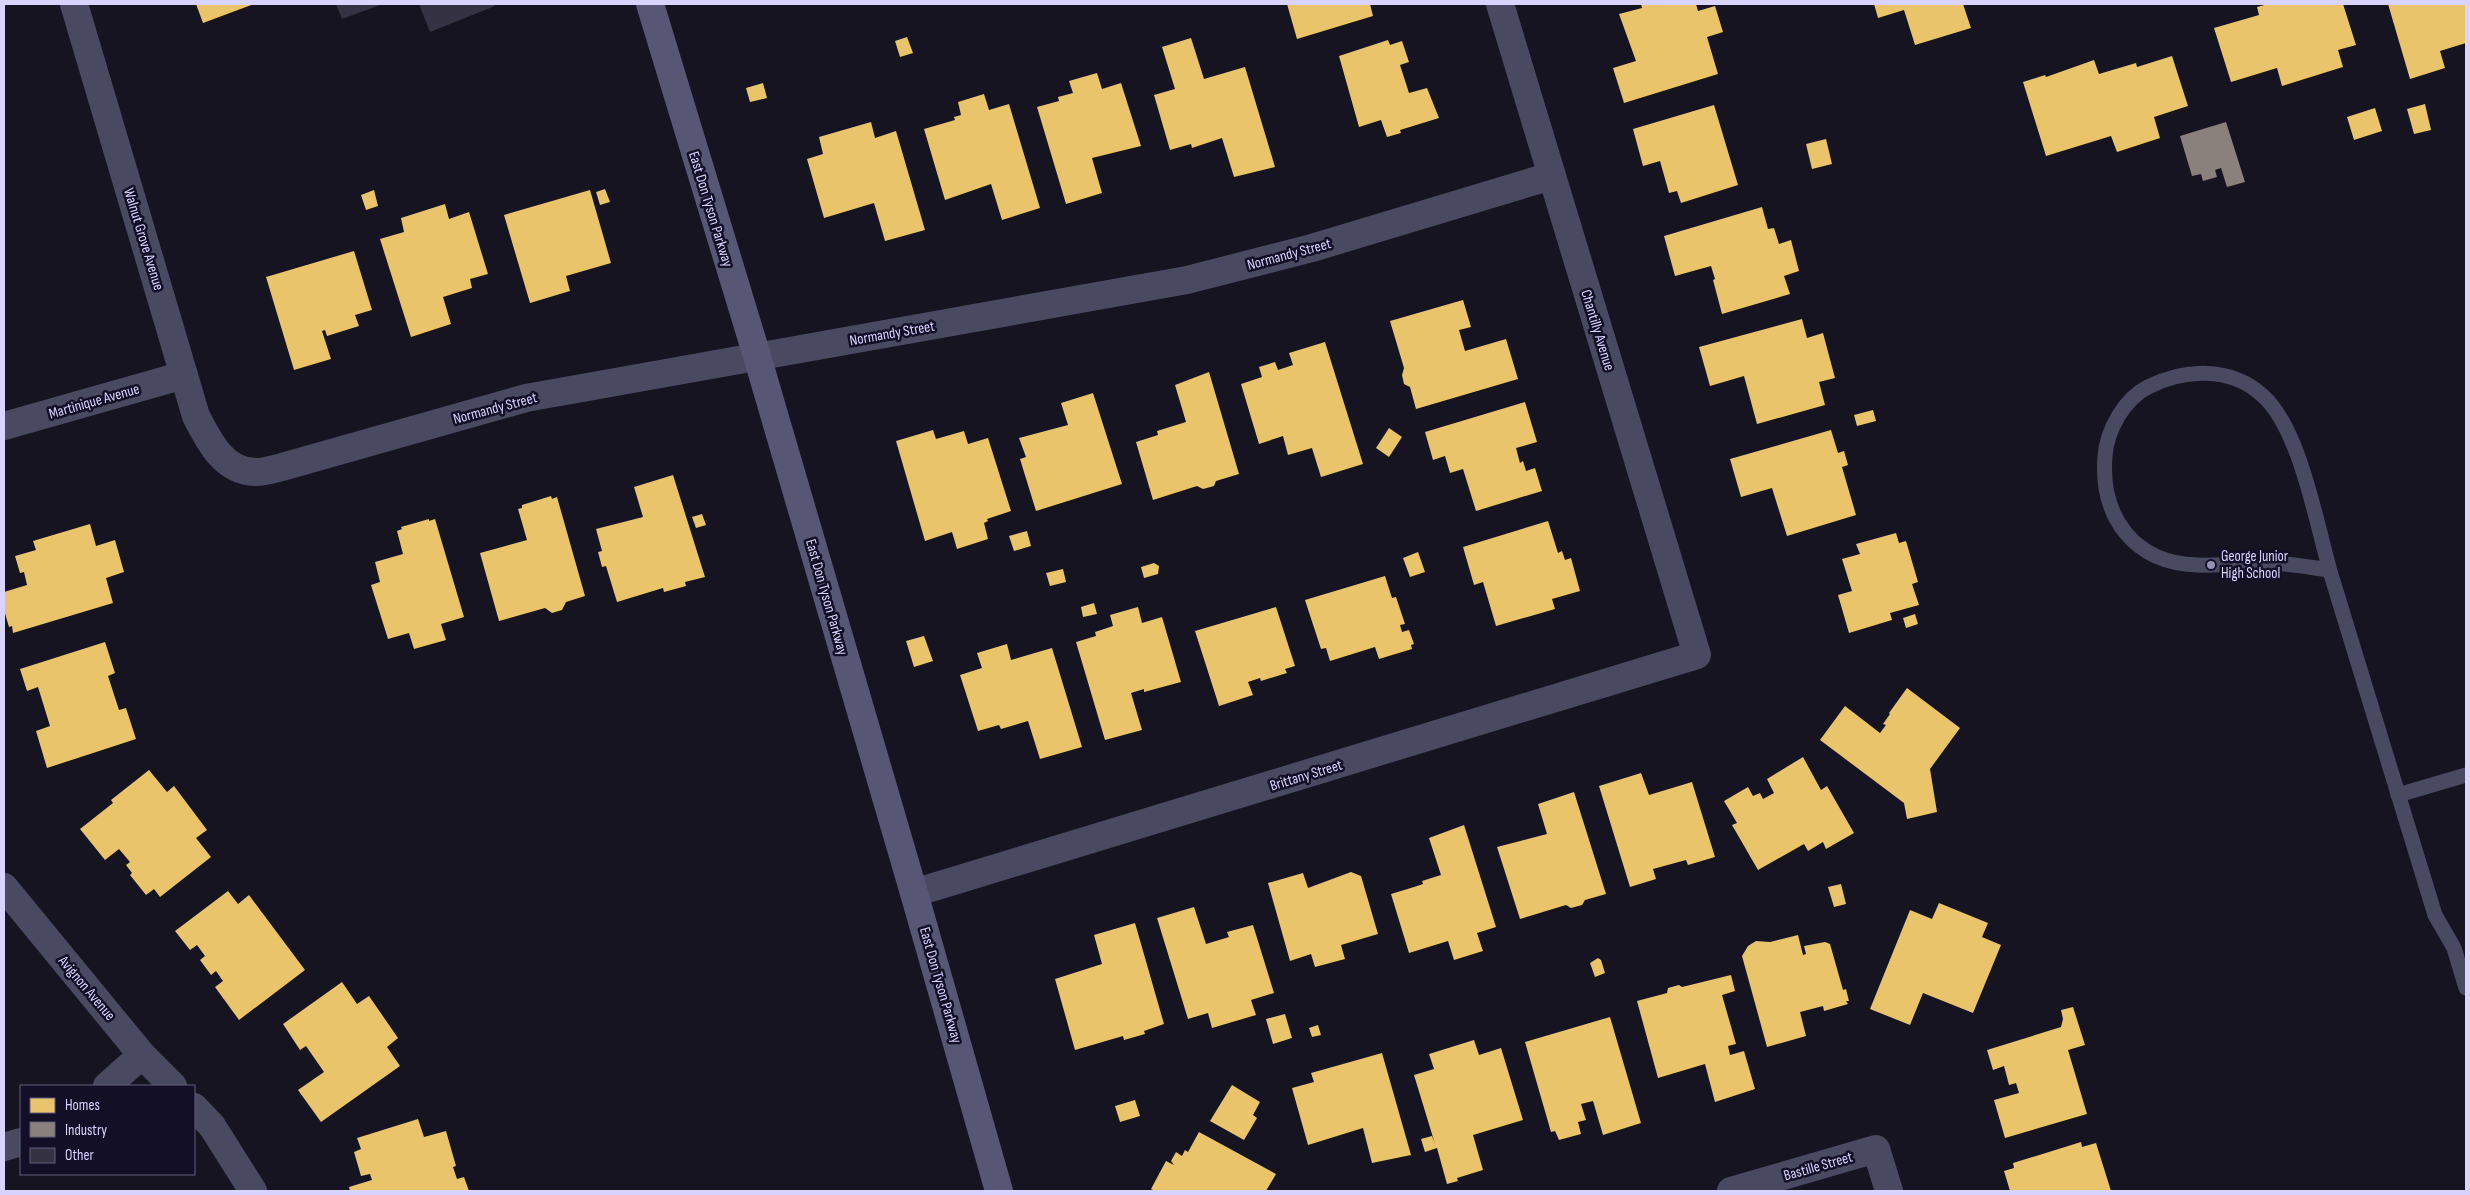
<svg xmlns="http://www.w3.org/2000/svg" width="2470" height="1195" font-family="'Sofia Sans Condensed',sans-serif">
  <rect width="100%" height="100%" fill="#161421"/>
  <g fill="#e9c46a">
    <path d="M 196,4 L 254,4 L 203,23 Z"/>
    <path d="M 1287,4 L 1370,4 L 1373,16 L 1297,39 Z"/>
    <path d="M 1641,4 L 1696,4 L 1698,11 L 1715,6 L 1723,32 L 1707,37 L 1718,74 L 1624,103 L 1613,68 L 1636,61 L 1619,14 L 1642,8 Z"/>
    <path d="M 1874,4 L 1963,4 L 1971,28 L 1915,45 L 1904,10 L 1878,18 Z"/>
    <path d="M 2268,4 L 2343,4 L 2356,45 L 2338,50 L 2343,67 L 2282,86 L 2277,68 L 2231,82 L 2214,28 L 2259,15 L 2257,7 Z"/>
    <path d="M 2388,4 L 2466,4 L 2466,43 L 2440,51 L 2445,68 L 2410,79 Z"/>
    <path d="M 907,37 L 913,53 L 900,57 L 895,41 Z"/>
    <path d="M 1191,38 L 1204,79 L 1245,67 L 1275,167 L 1234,177 L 1222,138 L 1192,148 L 1191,144 L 1170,150 L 1154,95 L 1175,89 L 1162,47 Z"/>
    <path d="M 1388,40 L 1390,45 L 1402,41 L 1409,62 L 1400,65 L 1409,93 L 1427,88 L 1439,118 L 1400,130 L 1401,133 L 1387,137 L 1381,120 L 1359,127 L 1339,56 Z"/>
    <path d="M 2172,56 L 2188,106 L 2154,117 L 2160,138 L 2117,152 L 2111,136 L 2046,156 L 2023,82 L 2045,75 L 2046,77 L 2094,60 L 2099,74 L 2136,63 L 2137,67 Z"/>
    <path d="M 1097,73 L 1102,89 L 1121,83 L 1141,146 L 1092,158 L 1102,193 L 1066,204 L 1037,107 L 1059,101 L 1058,97 L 1073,93 L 1069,81 Z"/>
    <path d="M 763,83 L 767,98 L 750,102 L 746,88 Z"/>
    <path d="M 984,94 L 989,110 L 1009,104 L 1040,208 L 1002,220 L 991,184 L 945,200 L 924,129 L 955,120 L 954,117 L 961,115 L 958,102 Z"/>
    <path d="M 2425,104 L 2431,130 L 2414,134 L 2407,109 Z"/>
    <path d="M 1714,105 L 1738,185 L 1681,203 L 1677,191 L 1669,193 L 1660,161 L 1643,166 L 1633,129 Z"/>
    <path d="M 2375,108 L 2382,131 L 2354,140 L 2347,117 Z"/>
    <path d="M 871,122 L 875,138 L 896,131 L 925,230 L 885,241 L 874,203 L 824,218 L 807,159 L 823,154 L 819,137 Z"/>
    <path d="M 1826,139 L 1832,164 L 1812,169 L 1806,144 Z"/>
    <path d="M 605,189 L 610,202 L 600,205 L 596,192 Z"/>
    <path d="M 374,190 L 378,206 L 366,210 L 361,195 Z"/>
    <path d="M 590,190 L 611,263 L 566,276 L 570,291 L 530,303 L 504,215 Z"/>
    <path d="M 445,204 L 449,219 L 469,212 L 488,274 L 470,279 L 472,288 L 443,297 L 451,324 L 411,337 L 380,239 L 404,232 L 401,218 Z"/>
    <path d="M 1762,207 L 1768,229 L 1774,228 L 1779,244 L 1791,240 L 1799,271 L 1784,276 L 1790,294 L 1722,314 L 1713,280 L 1715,279 L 1711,266 L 1675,276 L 1664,236 Z"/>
    <path d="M 354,251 L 372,310 L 355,315 L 359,326 L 327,336 L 325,330 L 322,331 L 331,359 L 294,370 L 266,277 Z"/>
    <path d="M 1463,300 L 1471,327 L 1459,330 L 1465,351 L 1506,339 L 1518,379 L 1416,409 L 1410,387 L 1404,384 L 1402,375 L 1404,368 L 1390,321 Z"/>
    <path d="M 1802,319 L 1807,338 L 1823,333 L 1835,378 L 1819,382 L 1825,405 L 1757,424 L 1744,376 L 1710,386 L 1699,347 Z"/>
    <path d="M 1325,342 L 1363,464 L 1321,477 L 1312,448 L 1288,455 L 1283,436 L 1259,444 L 1241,384 L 1262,377 L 1259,367 L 1275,362 L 1278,370 L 1293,365 L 1289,353 Z"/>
    <path d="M 1209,372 L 1239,474 L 1216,481 L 1214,486 L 1203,489 L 1197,486 L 1153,500 L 1136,442 L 1158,435 L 1157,431 L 1186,422 L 1175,385 Z"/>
    <path d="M 1093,393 L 1122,484 L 1036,511 L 1020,459 L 1026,457 L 1019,438 L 1068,425 L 1061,403 Z"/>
    <path d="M 1525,402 L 1537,442 L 1516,448 L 1520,463 L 1523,461 L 1526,471 L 1535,468 L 1542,491 L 1476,511 L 1463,469 L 1450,473 L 1445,456 L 1433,460 L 1425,432 Z"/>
    <path d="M 1873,410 L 1876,421 L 1857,426 L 1854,415 Z"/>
    <path d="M 1389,428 L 1402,437 L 1389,457 L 1376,448 Z"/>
    <path d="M 933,430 L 936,439 L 964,431 L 968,444 L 988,438 L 1011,511 L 987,519 L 988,521 L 984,523 L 988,539 L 957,549 L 952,532 L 925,541 L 896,441 Z"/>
    <path d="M 1831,430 L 1838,453 L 1844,451 L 1848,465 L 1842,467 L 1856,515 L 1787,536 L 1772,488 L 1741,497 L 1730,459 Z"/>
    <path d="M 673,475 L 705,577 L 685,582 L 686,586 L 664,592 L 663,588 L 617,602 L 606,566 L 602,567 L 598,552 L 602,551 L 596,529 L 643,517 L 634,487 Z"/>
    <path d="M 551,496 L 552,499 L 557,497 L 585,596 L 566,602 L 562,610 L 552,613 L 545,608 L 499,621 L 480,553 L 527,540 L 518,509 L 522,508 L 522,505 Z"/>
    <path d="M 702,514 L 706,525 L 696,528 L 692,517 Z"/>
    <path d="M 429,519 L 429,521 L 435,519 L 464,617 L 441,624 L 446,640 L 414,649 L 409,633 L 388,639 L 371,585 L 380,582 L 375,562 L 403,554 L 397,531 L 402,529 L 401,527 Z"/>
    <path d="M 1548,521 L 1558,553 L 1562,551 L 1565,560 L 1571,558 L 1580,591 L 1552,599 L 1555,609 L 1496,626 L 1483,582 L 1474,585 L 1463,547 Z"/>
    <path d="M 90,524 L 96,546 L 115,540 L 124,572 L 106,578 L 113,603 L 13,633 L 12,626 L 9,627 L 4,610 L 4,592 L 27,585 L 24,572 L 20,573 L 15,556 L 36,550 L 33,541 Z"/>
    <path d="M 1027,531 L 1031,546 L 1014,551 L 1009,536 Z"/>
    <path d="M 1896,533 L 1899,543 L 1906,541 L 1918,582 L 1912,584 L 1919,605 L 1890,613 L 1892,620 L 1849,633 L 1838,595 L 1852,591 L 1842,559 L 1860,554 L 1856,544 Z"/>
    <path d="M 1418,552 L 1425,572 L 1410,577 L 1403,558 Z"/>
    <path d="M 1154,563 L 1159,566 L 1158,574 L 1144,578 L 1141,567 Z"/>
    <path d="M 1063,569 L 1066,582 L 1050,586 L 1046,573 Z"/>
    <path d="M 1385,576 L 1392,598 L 1396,597 L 1405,624 L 1400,625 L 1402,632 L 1409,630 L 1414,644 L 1411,645 L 1412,649 L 1379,659 L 1375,647 L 1330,661 L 1326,648 L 1321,649 L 1305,600 Z"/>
    <path d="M 1094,603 L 1097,614 L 1083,617 L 1081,607 Z"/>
    <path d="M 1138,607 L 1142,623 L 1162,617 L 1181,682 L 1144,692 L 1144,689 L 1131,693 L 1142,730 L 1105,740 L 1076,642 L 1096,636 L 1095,632 L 1113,626 L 1110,615 Z"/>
    <path d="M 1276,607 L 1295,666 L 1285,669 L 1287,673 L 1261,681 L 1260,678 L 1248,682 L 1253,695 L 1219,706 L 1195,631 Z"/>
    <path d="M 1915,614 L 1918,624 L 1906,628 L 1903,618 Z"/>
    <path d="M 924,636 L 933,661 L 914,667 L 906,641 Z"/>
    <path d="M 105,642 L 115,673 L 108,676 L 119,710 L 126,708 L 136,739 L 47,768 L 36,731 L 50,726 L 38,687 L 27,691 L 20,669 Z"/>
    <path d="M 1007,644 L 1011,660 L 1052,648 L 1082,747 L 1040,759 L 1028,721 L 1001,729 L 999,725 L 978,731 L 960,675 L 982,668 L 977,653 Z"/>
    <path d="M 1907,688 L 1960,728 L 1930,769 L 1937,812 L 1907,819 L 1904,803 L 1820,740 L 1845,706 L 1880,733 L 1886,725 L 1883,724 L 1890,714 L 1889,713 Z"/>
    <path d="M 1803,757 L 1821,790 L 1827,786 L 1854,833 L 1826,849 L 1823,842 L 1808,851 L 1804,844 L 1758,870 L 1732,825 L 1737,823 L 1724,801 L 1748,787 L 1753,796 L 1760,793 L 1763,799 L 1774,793 L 1767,779 Z"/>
    <path d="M 149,770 L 167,792 L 174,786 L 207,830 L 196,838 L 211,857 L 160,897 L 154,889 L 146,895 L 130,875 L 132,873 L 126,865 L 130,862 L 119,849 L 105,860 L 80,829 L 113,803 L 111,800 Z"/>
    <path d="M 1641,773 L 1649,795 L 1692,782 L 1715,857 L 1688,865 L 1686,860 L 1653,869 L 1656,879 L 1630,887 L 1599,786 Z"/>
    <path d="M 1574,792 L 1606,894 L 1585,900 L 1582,905 L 1571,908 L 1566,905 L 1520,919 L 1497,847 L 1547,834 L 1538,804 Z"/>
    <path d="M 1464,825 L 1496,927 L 1477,933 L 1483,951 L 1454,960 L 1448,941 L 1409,953 L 1391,894 L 1414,887 L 1423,884 L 1422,881 L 1441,875 L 1429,838 Z"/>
    <path d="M 1351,872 L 1361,876 L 1378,934 L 1341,945 L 1345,959 L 1315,967 L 1311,954 L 1290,961 L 1268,883 L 1303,873 L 1308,888 Z"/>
    <path d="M 1841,884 L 1846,904 L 1834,907 L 1828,887 Z"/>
    <path d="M 228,891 L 238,904 L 249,895 L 305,970 L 239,1020 L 215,987 L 223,981 L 216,971 L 211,975 L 200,960 L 205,956 L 197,945 L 190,950 L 175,931 Z"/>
    <path d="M 1939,903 L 1988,923 L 1982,937 L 2001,945 L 1973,1013 L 1923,993 L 1910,1025 L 1870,1009 L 1910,910 L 1932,919 Z"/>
    <path d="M 1194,907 L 1206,944 L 1229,937 L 1227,932 L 1253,925 L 1274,993 L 1251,1000 L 1256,1015 L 1212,1028 L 1208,1013 L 1188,1019 L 1157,918 Z"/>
    <path d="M 1135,923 L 1164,1024 L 1144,1031 L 1145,1034 L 1124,1040 L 1123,1036 L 1075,1050 L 1055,979 L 1102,964 L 1094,935 Z"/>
    <path d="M 1798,935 L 1803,955 L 1806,954 L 1804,946 L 1825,942 L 1830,944 L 1843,990 L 1846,989 L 1849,1001 L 1846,1001 L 1848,1004 L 1824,1011 L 1823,1006 L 1800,1012 L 1806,1036 L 1767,1047 L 1742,956 L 1748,946 L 1756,941 L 1770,942 Z"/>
    <path d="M 1598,958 L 1601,960 L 1605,973 L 1595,977 L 1590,963 Z"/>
    <path d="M 1731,975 L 1735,991 L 1722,995 L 1736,1044 L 1728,1046 L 1730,1055 L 1744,1051 L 1755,1089 L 1715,1102 L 1705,1064 L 1658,1078 L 1637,1001 L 1667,993 L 1668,988 L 1679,985 L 1682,987 Z"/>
    <path d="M 342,982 L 357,1004 L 369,996 L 398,1038 L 387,1047 L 400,1066 L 321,1122 L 298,1090 L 324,1072 L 306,1046 L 300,1050 L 283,1024 Z"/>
    <path d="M 2073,1007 L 2085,1045 L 2068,1050 L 2087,1114 L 2005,1138 L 1994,1100 L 2019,1093 L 2016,1083 L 2009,1085 L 2004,1066 L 1993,1070 L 1987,1050 L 2061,1027 L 2063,1019 L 2061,1010 Z"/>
    <path d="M 1285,1014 L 1292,1038 L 1273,1044 L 1266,1019 Z"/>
    <path d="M 1610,1017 L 1641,1123 L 1603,1135 L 1593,1101 L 1581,1104 L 1586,1120 L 1578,1122 L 1581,1134 L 1559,1140 L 1555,1131 L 1551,1132 L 1525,1042 Z"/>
    <path d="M 1318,1025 L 1321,1035 L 1312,1037 L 1309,1028 Z"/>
    <path d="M 1474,1040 L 1479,1055 L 1501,1048 L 1523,1120 L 1473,1135 L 1483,1170 L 1457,1178 L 1458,1181 L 1447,1184 L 1437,1148 L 1425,1152 L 1421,1139 L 1432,1136 L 1435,1144 L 1414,1075 L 1434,1069 L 1429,1054 Z"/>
    <path d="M 1382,1053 L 1411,1155 L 1372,1163 L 1363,1128 L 1308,1145 L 1292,1088 L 1314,1082 L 1311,1073 Z"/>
    <path d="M 1232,1085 L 1260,1102 L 1253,1115 L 1257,1118 L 1244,1140 L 1210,1121 Z"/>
    <path d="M 1135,1100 L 1140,1116 L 1120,1122 L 1115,1106 Z"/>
    <path d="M 418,1119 L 424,1137 L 446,1131 L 456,1166 L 453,1167 L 457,1179 L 464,1177 L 469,1191 L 350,1191 L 349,1187 L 372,1180 L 370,1174 L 361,1176 L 354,1152 L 361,1149 L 357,1138 Z"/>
    <path d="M 1199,1132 L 1276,1174 L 1266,1191 L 1155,1191 L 1151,1189 L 1166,1161 L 1174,1165 L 1171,1161 L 1176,1152 L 1182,1156 L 1185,1150 L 1188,1152 Z"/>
    <path d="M 2081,1142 L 2082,1147 L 2096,1143 L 2111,1191 L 2010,1191 L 2004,1171 L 2014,1168 L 2013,1163 Z"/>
  </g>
  <path fill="#8a817c" d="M 2226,122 L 2245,182 L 2227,187 L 2221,168 L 2215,170 L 2217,177 L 2203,181 L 2201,174 L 2192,176 L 2180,136 Z"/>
  <g fill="#343243">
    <path d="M 336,4 L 383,4 L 342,19 Z"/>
    <path d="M 419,4 L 494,4 L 495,6 L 430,32 Z"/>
  </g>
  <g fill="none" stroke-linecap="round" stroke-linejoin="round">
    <g stroke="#4a4962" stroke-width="15">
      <path d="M 2329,570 C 2310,567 2291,564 2272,563 C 2247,563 2222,566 2197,565 C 2134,563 2100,517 2105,456 C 2107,430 2124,399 2148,387 C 2184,369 2230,366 2262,395 C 2302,430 2317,530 2333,581 C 2367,692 2401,804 2435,915 L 2454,948 L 2466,988"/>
      <path d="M 2398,795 L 2466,775"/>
    </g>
    <g stroke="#4a4962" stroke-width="28">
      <path d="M 74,4 L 196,416 C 209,441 223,471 255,472 C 264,472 274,469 282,467 L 526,398 L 1187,280 L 1312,248 L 1551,176"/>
      <path d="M 4,426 L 184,375"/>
      <path d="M 4,887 L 142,1055 L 173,1086"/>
      <path d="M 914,893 L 1697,655 L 1500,4"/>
      <path d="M 107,1086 L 142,1055"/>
      <path d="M 194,1107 L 212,1126 L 253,1191"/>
      <path d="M 4,1147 L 21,1142"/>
      <path d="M 1731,1191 L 1876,1149 L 1889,1191"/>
    </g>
    <path stroke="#575674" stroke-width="28" d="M 650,4 L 757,356 L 914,893 L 999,1191"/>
  </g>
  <circle fill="#9591b1" stroke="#130f26" stroke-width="2" cx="2211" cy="565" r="5"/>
  <g text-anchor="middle" stroke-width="5" stroke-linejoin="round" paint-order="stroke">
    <g font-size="15" fill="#d9d4ff" stroke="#130f26">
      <text transform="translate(711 209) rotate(73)" y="5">East Don Tyson Parkway</text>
      <text transform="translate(144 239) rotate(73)" y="5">Walnut Grove Avenue</text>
      <text transform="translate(1289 254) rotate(-15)" y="5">Normandy Street</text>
      <text transform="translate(1598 330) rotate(73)" y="5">Chantilly Avenue</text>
      <text transform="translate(892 333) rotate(-10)" y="5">Normandy Street</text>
      <text transform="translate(94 401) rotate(-16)" y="5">Martinique Avenue</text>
      <text transform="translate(495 408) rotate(-15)" y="5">Normandy Street</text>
      <text transform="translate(827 597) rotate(74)" y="5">East Don Tyson Parkway</text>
      <text transform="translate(1306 775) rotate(-17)" y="5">Brittany Street</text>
      <text transform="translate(941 985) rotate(74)" y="5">East Don Tyson Parkway</text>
      <text transform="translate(87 988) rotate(50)" y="5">Avignon Avenue</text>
      <text transform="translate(1818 1166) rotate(-16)" y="5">Bastille Street</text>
    </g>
    <g font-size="15" fill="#d9d4ff" stroke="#130f26" text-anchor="start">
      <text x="2221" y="561">George Junior<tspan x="2221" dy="17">High School</tspan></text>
    </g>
  </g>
  <rect width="2470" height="1195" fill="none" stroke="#d9d4ff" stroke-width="10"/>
  <rect x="20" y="1085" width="175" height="90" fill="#130f26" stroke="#625e7d"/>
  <rect x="30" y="1098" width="25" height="15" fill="#e9c46a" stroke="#625e7d"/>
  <text x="65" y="1110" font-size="15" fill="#d9d4ff">Homes</text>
  <rect x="30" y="1122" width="25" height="15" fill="#8a817c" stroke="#625e7d"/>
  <text x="65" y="1135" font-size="15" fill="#d9d4ff">Industry</text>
  <rect x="30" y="1148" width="25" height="15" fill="#343243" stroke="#625e7d"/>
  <text x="65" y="1160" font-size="15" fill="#d9d4ff">Other</text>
</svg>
